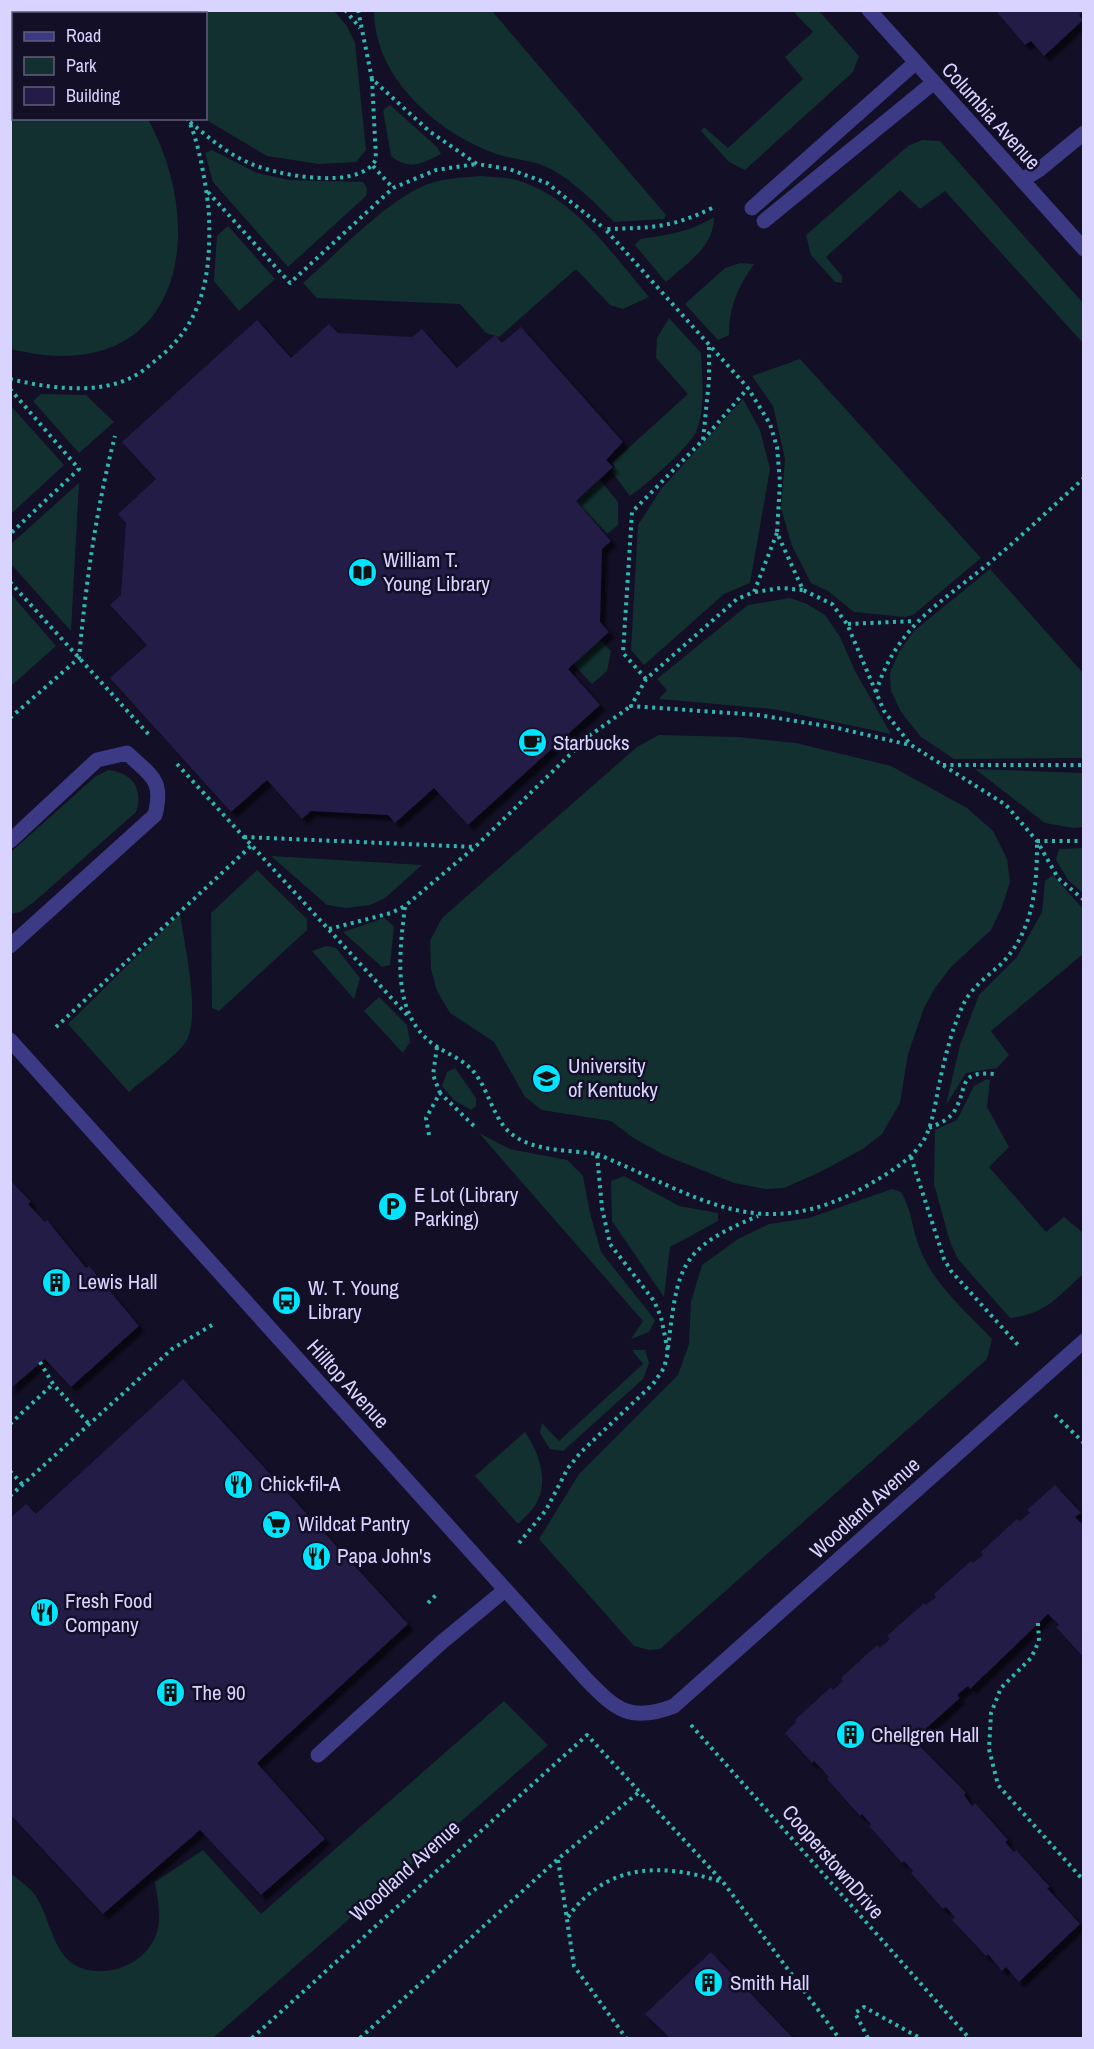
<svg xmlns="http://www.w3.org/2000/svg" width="1094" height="2049" font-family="'Archivo Narrow',sans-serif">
  <defs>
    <filter id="shadow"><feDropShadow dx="5.5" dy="5.5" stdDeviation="1.5" flood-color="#0009"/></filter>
  </defs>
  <rect width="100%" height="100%" fill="#130f26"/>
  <g fill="#12302f">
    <path d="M 11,10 L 62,11 L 66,13 L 14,14 L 14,118 L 148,119 C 213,240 175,390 11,349 Z"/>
    <path d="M 114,11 L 334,11 L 347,26 L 355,43 L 366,150 L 356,162 L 319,164 L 267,156 L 205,119 L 206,14 L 118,14 Z"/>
    <path d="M 374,11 L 492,11 L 666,215 L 664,219 L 614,222 C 595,203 576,183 551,169 C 537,161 519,160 503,156 C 441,137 374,79 374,11 Z"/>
    <path d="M 793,11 L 819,11 L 859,56 L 853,72 L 745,170 L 729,162 L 701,131 L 704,127 L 728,148 L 803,79 L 785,57 L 813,32 Z"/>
    <path d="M 390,105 L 437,147 L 441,154 C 421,164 410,171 391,156 L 383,110 Z"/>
    <path d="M 922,140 L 940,141 L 1083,303 L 1083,343 L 945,191 L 920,209 L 900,190 L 826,257 L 842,276 L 842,283 L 835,282 L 811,255 L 806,235 L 908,146 Z"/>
    <path d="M 212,150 L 257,173 L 289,180 L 363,182 L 367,188 L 366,196 L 288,267 L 213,182 L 205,153 Z"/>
    <path d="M 480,176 C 491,177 505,177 516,180 C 574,196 613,255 649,297 L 623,309 L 610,305 L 576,269 L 499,337 L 486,333 L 460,304 L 317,298 L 303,283 C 335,255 385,203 421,187 C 439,178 460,178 480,176 Z"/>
    <path d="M 714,217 C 714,247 687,263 666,282 L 635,245 L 640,239 C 667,235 690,232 714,217 Z"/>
    <path d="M 228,226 L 275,279 L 239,311 L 214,281 L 217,236 Z"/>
    <path d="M 740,263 L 754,264 C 738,287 729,307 729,335 L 718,340 L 685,304 L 725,268 Z"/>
    <path d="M 669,318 L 701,353 C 702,377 706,409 696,432 C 688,448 645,486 630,496 L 612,472 L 615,467 L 612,463 L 688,394 L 656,358 L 657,338 Z"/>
    <path d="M 800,359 L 981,558 L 913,615 L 905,617 L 854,612 L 828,591 L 811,583 L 792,546 L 781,508 L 785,459 L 773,406 L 752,376 Z"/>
    <path d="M 41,394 L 86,395 L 114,422 L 79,453 L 33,401 Z"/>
    <path d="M 743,399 L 760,430 L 770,469 L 750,583 L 724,594 L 644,665 L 631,650 L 638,525 L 662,488 Z"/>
    <path d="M 10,405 L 64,465 L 11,514 L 10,514 Z"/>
    <path d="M 600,480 L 618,502 L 618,525 L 607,534 L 576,501 Z"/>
    <path d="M 79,483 L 71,631 L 11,564 L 11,544 Z"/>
    <path d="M 990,569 L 1083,673 L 1083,758 L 954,759 L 921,737 L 901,712 L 891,691 L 890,673 L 899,652 L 914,631 Z"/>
    <path d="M 11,594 L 56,646 L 11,686 L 10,686 Z"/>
    <path d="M 790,598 L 807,604 L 825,615 L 840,637 L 855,671 L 891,734 L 773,709 L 659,699 L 667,690 L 657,679 L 748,605 Z"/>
    <path d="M 600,640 L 611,651 L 607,671 L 592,684 L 573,664 Z"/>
    <path d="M 659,735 L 737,737 L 796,743 L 891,766 L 967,808 L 993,831 L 1007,859 L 1010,882 L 1002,907 L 991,930 L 951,967 L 935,988 L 924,1008 L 908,1054 L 900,1103 L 882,1134 L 863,1149 L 818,1173 L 784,1188 L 766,1189 L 734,1183 L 664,1155 L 632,1137 L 611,1121 L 542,1110 L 525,1097 L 494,1042 L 450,1013 L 437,991 L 431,969 L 430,941 L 442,918 L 637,747 Z"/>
    <path d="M 975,769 L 1083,773 L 1083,827 L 1073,828 L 1045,823 Z"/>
    <path d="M 109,770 C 132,773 144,789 136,812 L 34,902 L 20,912 L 11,914 L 11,852 L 96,776 Z"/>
    <path d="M 1083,848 L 1084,848 L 1083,893 L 1068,880 L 1056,860 L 1059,849 Z"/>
    <path d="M 271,856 L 422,865 L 385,898 L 370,905 L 346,908 L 327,905 Z"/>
    <path d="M 257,870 L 307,919 L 307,930 L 219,1011 L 212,1008 L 211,913 Z"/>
    <path d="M 1053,875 L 1083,909 L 1083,954 L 991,1031 L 1009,1055 L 997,1068 L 966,1073 L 946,1105 L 960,1045 L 979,995 L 1017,957 L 1042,912 L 1045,881 Z"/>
    <path d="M 180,914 C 184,943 202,1019 185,1043 C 172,1060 145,1078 129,1092 L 68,1024 Z"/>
    <path d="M 384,918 L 394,926 L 390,965 L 382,967 L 343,932 Z"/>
    <path d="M 326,946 L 336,948 L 360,978 L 354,999 L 312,951 Z"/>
    <path d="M 379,997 L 407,1025 L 410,1042 L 403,1053 L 364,1011 Z"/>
    <path d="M 455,1068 L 476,1098 L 476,1106 L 471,1110 L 454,1100 L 442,1086 L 447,1072 Z"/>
    <path d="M 987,1079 L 990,1080 L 987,1107 L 1009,1147 L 989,1167 L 1046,1232 L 1064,1217 L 1083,1233 L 1083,1274 C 1059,1296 1044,1315 1010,1318 L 958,1259 L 950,1242 L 934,1184 L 935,1130 L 957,1120 L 974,1086 Z"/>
    <path d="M 479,1133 L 510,1149 L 567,1160 L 583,1176 L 590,1213 L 601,1252 L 655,1320 L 649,1332 L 631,1339 L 643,1321 Z"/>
    <path d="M 624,1176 L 679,1206 L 718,1213 L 718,1221 L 670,1247 L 664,1297 L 612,1221 L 611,1181 Z"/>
    <path d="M 892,1189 L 901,1192 C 912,1210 912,1230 920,1249 C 934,1285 966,1311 992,1339 L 987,1359 L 660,1649 L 649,1650 L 634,1646 L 539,1539 L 579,1474 L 678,1375 L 689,1344 L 691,1302 L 702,1265 L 738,1239 L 769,1224 L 809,1218 Z"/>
    <path d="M 632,1350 L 645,1350 L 649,1363 L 643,1379 L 563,1451 L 550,1449 L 540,1433 L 542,1423 L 559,1441 L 643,1364 Z"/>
    <path d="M 525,1432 C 538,1451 549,1479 537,1502 C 533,1510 524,1518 518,1524 L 475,1476 Z"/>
    <path d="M 504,1701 L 548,1745 L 213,2038 L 11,2038 L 11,1874 C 19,1880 29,1887 35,1895 C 51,1918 52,1957 81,1968 C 112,1979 151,1961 158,1928 C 161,1913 157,1896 155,1882 L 203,1850 L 261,1914 Z"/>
  </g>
  <g fill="#241b47" filter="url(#shadow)">
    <path d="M 995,10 L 1084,10 L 1084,11 L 1079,15 L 1083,20 L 1044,56 L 1031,41 L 1025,45 Z"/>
    <path d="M 257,320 L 291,358 L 329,324 L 338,333 L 412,337 L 422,329 L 457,368 L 495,335 L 502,343 L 521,327 L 623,442 L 606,460 L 613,467 L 576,501 L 611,541 L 602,549 L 600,622 L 609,632 L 568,669 L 600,705 L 468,825 L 434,788 L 395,823 L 388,815 L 311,811 L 302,819 L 267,780 L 231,812 L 110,678 L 147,645 L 110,605 L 121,595 L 126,523 L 118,514 L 156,479 L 122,442 Z"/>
    <path d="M 10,1180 L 31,1202 L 28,1204 L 45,1222 L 47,1220 L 86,1268 L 89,1266 L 139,1326 L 71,1387 L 45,1359 L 10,1389 Z"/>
    <path d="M 183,1379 L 408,1624 L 257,1763 L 325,1839 L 261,1895 L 200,1830 L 103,1914 L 10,1814 L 10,1518 L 26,1504 L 36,1514 Z"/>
    <path d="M 1055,1485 L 1081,1513 L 1075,1517 L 1084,1526 L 1084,1658 L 1056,1627 L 1059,1625 L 1048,1614 L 970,1689 L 968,1686 L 957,1695 L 960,1698 L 923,1731 L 921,1728 L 911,1737 L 966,1793 L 964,1795 L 972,1806 L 975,1803 L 1008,1840 L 1005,1842 L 1014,1852 L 1016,1850 L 1050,1887 L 1047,1888 L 1080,1924 L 1019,1982 L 1006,1967 L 1002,1971 L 988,1954 L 986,1956 L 952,1920 L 955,1917 L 946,1907 L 943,1909 L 911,1873 L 913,1871 L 904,1861 L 902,1863 L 869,1826 L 871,1824 L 862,1814 L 860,1816 L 827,1779 L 829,1777 L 814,1761 L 812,1763 L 785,1733 L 796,1722 L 795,1720 L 831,1687 L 833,1690 L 843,1681 L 841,1678 L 877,1645 L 880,1648 L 890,1639 L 887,1636 L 924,1603 L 926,1605 L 936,1597 L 934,1594 L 971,1561 L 973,1563 L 983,1555 L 981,1552 L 1017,1519 L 1020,1521 L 1030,1513 L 1027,1510 Z"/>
    <path d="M 711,1952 L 793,2038 L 670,2038 L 645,2014 Z"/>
  </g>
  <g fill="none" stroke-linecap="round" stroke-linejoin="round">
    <g stroke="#2fb8b0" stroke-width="4" stroke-dasharray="3 4.5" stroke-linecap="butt">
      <path d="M 100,10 L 103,14"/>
      <path d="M 345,10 L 360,28"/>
      <path d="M 358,10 L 372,79 L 429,131 L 477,164 L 509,169 L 547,183 L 605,229"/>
      <path d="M 190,122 C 208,137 225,152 247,162 C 273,175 361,192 376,159 L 372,79"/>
      <path d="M 373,166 L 393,188"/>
      <path d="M 208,192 L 290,283 L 393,188 L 436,170 L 476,164"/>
      <path d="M 712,208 C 672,228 649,228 605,229 L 748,388 L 770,424 L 777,447 L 780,482 L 777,533 L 803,590 L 832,604 L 847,624 L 884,711 L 911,745 L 1006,805 L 1037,841 L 1058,878 L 1084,900"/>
      <path d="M 10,379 C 48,388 100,396 136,375 C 145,370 153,362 161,356 C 205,319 211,270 209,216 C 208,194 198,135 187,118"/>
      <path d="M 10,389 L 79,469 L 10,534"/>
      <path d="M 703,440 L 748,388"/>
      <path d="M 777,533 L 754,592 L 737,599 L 646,679 L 631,706 L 758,715 L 833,727 L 910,745"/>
      <path d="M 10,582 L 151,737"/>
      <path d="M 755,592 L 781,588 L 803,590"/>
      <path d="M 848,624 L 915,621"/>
      <path d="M 646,679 L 623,653 L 632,512 L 703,440 L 709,380 L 709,347"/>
      <path d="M 876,692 C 897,626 938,605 988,564 C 1021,537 1052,507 1084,478"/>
      <path d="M 10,718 L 79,658 C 86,582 96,510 115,436"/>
      <path d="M 177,764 L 407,1015"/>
      <path d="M 943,765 L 1084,765"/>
      <path d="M 244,837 L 475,847"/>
      <path d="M 1037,841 L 1084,841"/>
      <path d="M 329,929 L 391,913 L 405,906"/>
      <path d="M 56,1027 L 252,845"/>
      <path d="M 437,1047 L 433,1075 L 440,1093"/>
      <path d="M 929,1128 C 939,1124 951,1119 956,1108 C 968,1086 958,1071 994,1074"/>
      <path d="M 429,1135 L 426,1118 L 440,1093 L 474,1126"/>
      <path d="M 597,1154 C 699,1196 760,1248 870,1184 C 890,1172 913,1159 925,1138 C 932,1124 935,1106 938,1090 C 944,1061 951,1030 964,1003 C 972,987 988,976 1001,964 C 1034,931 1037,886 1037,842"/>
      <path d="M 911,1157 L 944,1259 L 951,1271 L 1018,1345"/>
      <path d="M 668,1348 C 678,1267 678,1249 758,1216"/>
      <path d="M 40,1362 L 53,1384 L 89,1424"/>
      <path d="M 1055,1415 L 1084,1443"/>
      <path d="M 10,1424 L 53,1384"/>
      <path d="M 10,1471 L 23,1485"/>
      <path d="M 10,1496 L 172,1349 L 212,1325"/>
      <path d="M 519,1543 L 546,1510 L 568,1468 L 581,1452 L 653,1384 L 664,1368 L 668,1352 L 661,1317 L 654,1301 L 610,1244 L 602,1208 L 597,1154 C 563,1149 518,1153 499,1119 C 489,1102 485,1085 473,1071 C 461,1057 441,1052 428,1040 C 391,1007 400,950 405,906 L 475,847 L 589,736 L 631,706"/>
      <path d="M 428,1603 L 437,1594"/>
      <path d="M 1038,1623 L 1039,1641 L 1031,1658 L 1001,1688 L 991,1713 L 989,1749 L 998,1785 L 1084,1881"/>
      <path d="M 691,1725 L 969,2038"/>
      <path d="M 558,1860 L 574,1966 L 626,2038"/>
      <path d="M 568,1917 C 607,1862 664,1863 722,1882"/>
      <path d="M 252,2038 L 587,1735 L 723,1882 L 839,2038"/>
      <path d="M 360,2038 L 558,1859 L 639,1792"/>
      <path d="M 868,2038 L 855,2013 L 864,2007 L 920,2038"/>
    </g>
    <g stroke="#3d3a85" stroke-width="15">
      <path d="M 1022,180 L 1040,169 L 1084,133"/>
      <path d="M 752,208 L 915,63"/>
      <path d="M 764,221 L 933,83"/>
      <path d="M 10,841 L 97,760 L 127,753 C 151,776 164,779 155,815 L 10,946"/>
      <path d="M 318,1755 L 442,1642 L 505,1590"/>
    </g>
    <path stroke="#3d3a85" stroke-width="15" d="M 869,10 L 1084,249"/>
    <path stroke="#3d3a85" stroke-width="15" d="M 10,1040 L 586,1679 C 616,1710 631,1723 674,1706 L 1084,1341"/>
  </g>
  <defs>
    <symbol id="library-disc" viewBox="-11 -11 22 22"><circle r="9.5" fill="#00e5ff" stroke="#130f26"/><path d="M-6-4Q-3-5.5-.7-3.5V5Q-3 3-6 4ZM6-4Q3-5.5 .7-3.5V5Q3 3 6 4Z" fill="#111"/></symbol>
    <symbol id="cafe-disc" viewBox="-11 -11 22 22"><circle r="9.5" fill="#00e5ff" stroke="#130f26"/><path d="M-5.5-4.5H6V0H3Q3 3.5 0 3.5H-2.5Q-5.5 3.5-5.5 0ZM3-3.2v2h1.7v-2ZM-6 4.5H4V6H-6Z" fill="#111"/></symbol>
    <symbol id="university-disc" viewBox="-11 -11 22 22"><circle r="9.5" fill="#00e5ff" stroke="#130f26"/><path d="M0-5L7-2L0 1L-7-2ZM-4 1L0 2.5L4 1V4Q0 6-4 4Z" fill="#111"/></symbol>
    <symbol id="parking-disc" viewBox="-11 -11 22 22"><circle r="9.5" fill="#00e5ff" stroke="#130f26"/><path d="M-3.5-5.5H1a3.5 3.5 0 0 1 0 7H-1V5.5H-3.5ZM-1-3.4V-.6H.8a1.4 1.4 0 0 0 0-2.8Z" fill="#111"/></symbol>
    <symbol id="building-disc" viewBox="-11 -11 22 22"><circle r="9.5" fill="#00e5ff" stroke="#130f26"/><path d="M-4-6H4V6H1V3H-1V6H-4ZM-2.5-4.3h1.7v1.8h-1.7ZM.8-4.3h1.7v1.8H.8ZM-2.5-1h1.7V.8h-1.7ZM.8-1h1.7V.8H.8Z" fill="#111"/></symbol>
    <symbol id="bus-disc" viewBox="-11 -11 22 22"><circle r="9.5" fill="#00e5ff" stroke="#130f26"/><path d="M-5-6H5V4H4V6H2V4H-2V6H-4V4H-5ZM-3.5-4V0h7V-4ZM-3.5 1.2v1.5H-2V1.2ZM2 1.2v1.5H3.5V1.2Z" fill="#111"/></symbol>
    <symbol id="restaurant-disc" viewBox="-11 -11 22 22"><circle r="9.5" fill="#00e5ff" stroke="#130f26"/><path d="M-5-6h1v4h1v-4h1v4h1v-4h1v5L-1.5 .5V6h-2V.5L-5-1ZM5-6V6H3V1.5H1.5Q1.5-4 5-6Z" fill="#111"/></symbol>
    <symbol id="supermarket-disc" viewBox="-11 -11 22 22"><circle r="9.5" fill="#00e5ff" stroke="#130f26"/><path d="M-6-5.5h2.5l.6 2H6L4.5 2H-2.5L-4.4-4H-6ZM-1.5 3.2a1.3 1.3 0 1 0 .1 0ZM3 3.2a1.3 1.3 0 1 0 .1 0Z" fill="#111"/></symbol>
  </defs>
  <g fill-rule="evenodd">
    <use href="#library-disc" x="346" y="556" width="33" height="33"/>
    <use href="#cafe-disc" x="516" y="726" width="33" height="33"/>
    <use href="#university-disc" x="530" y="1062" width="33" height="33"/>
    <use href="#parking-disc" x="376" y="1190" width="33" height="33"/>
    <use href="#building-disc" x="40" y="1266" width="33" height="33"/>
    <use href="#bus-disc" x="270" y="1284" width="33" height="33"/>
    <use href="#restaurant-disc" x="222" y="1468" width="33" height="33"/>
    <use href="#supermarket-disc" x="260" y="1508" width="33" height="33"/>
    <use href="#restaurant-disc" x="300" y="1540" width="33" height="33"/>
    <use href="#restaurant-disc" x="28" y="1596" width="33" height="33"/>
    <use href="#building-disc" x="154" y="1676" width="33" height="33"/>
    <use href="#building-disc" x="834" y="1718" width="33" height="33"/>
    <use href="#building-disc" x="692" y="1966" width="33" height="33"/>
  </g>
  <g text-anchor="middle" stroke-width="5" stroke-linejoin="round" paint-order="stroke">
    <g font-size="21" fill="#d9d4ff" stroke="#130f26">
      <text transform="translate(991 116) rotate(48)" y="7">Columbia Avenue</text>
      <text transform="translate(348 1384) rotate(48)" y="7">Hilltop Avenue</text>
      <text transform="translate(865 1508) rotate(-42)" y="7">Woodland Avenue</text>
      <text transform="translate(833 1862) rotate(49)" y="7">CooperstownDrive</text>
      <text transform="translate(405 1871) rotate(-42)" y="7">Woodland Avenue</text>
    </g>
    <g font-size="21" fill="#d9d4ff" stroke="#130f26" text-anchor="start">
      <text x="383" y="567">William T.<tspan x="383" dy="24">Young Library</tspan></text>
      <text x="553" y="750">Starbucks</text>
      <text x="568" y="1073">University<tspan x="568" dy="24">of Kentucky</tspan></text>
      <text x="414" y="1202">E Lot (Library<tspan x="414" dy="24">Parking)</tspan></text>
      <text x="78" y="1289">Lewis Hall</text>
      <text x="308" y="1295">W. T. Young<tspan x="308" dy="24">Library</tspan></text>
      <text x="260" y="1491">Chick-fil-A</text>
      <text x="298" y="1531">Wildcat Pantry</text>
      <text x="337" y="1563">Papa John's</text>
      <text x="65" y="1608">Fresh Food<tspan x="65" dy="24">Company</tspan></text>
      <text x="192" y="1700">The 90</text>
      <text x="871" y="1742">Chellgren Hall</text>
      <text x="730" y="1990">Smith Hall</text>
    </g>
  </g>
  <rect width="1094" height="2049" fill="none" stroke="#d9d4ff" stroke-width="24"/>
  <rect x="12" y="12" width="195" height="108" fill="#130f26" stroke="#625e7d" stroke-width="1.5"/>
  <rect x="24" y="32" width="30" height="9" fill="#3d3a85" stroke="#625e7d" stroke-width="1.5"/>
  <text x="66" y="42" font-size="18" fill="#d9d4ff">Road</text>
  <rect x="24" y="57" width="30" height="18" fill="#12302f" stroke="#625e7d" stroke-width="1.5"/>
  <text x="66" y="72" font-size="18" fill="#d9d4ff">Park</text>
  <rect x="24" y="87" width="30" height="18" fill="#241b47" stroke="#625e7d" stroke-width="1.5"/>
  <text x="66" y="102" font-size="18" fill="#d9d4ff">Building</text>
</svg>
